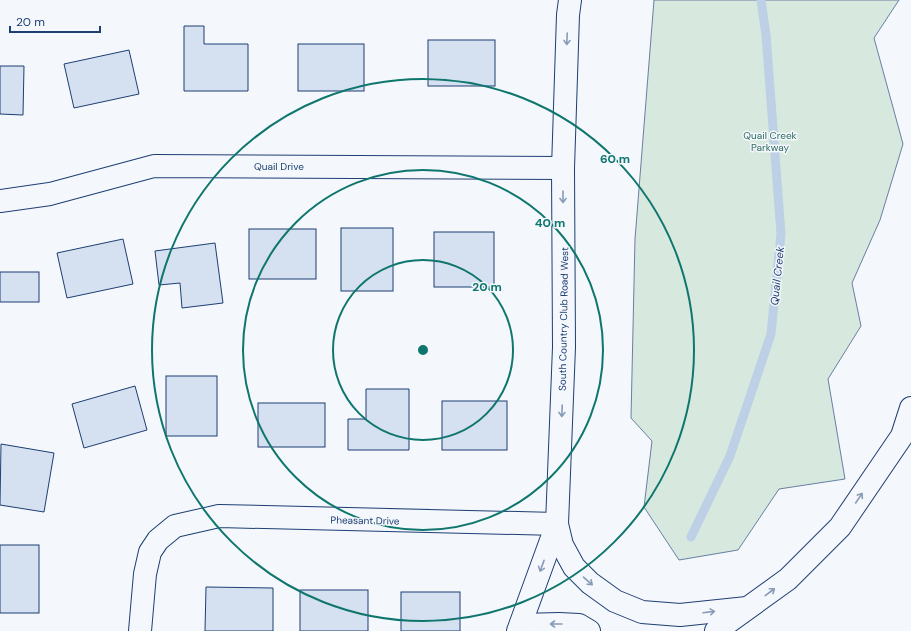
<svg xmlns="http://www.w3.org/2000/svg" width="911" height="631" font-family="'DM Sans',sans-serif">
  <rect width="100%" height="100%" fill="#f4f7fb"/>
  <path fill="#d7e8df" stroke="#687fa3" d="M 654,0 L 899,0 L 874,38 L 903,144 L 880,220 L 852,283 L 861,326 L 828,379 L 845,479 L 779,489 L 738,550 L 679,560 L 644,507 L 652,441 L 631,418 L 635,239 Z"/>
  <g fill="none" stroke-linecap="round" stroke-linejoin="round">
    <path stroke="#bed0e5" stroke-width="9" d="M 691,537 L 730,456 L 771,334 L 781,234 L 766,35 L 761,0"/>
  </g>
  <g fill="#d5e0f0" stroke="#1d3f73">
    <path d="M 184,26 L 204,26 L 204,44 L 248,44 L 248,91 L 184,91 Z"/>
    <rect x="428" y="40" width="67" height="46"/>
    <rect x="298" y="44" width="66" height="47"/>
    <path d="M 129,50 L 139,94 L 74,108 L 64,64 Z"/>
    <path d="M 0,66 L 24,66 L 23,115 L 0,114 Z"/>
    <rect x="341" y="228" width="52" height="63"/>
    <rect x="249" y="229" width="67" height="50"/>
    <rect x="434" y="232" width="60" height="55"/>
    <path d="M 123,239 L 133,284 L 67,298 L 57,253 Z"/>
    <path d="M 215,243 L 223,303 L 182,308 L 180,283 L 159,285 L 155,251 Z"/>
    <rect x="0" y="272" width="39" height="30"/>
    <rect x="166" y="376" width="51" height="60"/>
    <path d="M 135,386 L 147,430 L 84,448 L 72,404 Z"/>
    <path d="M 366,389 L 409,389 L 409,450 L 348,450 L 348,419 L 366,419 Z"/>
    <rect x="442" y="401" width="65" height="49"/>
    <rect x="258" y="403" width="67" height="44"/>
    <path d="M 1,444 L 54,453 L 44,512 L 0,505 Z"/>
    <rect x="0" y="545" width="39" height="68"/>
    <path d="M 206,587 L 273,588 L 273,631 L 205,631 Z"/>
    <rect x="300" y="590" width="68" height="41"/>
    <rect x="401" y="592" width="59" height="39"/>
  </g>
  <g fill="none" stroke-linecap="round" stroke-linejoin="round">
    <defs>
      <g id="minor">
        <path d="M 0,201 L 50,194 L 154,166 L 563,168"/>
        <path d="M 140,631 L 145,574 L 150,552 L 158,540 L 175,526 L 219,516 L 557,524"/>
      </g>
      <g id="tertiary">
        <path d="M 557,524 L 562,545 L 574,567 L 590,583 L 615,601 L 642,612 L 680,615 L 747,608"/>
        <path d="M 521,625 L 559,624 L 579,625 L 589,631"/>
        <path d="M 518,631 L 557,524 L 564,347 L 563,168 L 568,15 L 570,0"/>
        <path d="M 716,631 L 788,579 L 840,527 L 902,436 L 911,408"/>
      </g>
    </defs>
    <use href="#minor" stroke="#1d3f73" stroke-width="24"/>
    <use href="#tertiary" stroke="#1d3f73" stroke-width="24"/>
    <use href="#minor" stroke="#f4f7fb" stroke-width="22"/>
    <use href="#tertiary" stroke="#f4f7fb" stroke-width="22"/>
  </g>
  <defs><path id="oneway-shaft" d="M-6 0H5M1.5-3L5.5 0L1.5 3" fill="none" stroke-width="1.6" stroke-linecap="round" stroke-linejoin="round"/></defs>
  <g stroke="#889bb7">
    <use href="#oneway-shaft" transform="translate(567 39) rotate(92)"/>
    <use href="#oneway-shaft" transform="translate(563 197) rotate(90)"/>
    <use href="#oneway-shaft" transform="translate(562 411) rotate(92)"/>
    <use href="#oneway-shaft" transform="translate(859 498) rotate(-56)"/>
    <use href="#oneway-shaft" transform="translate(542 566) rotate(110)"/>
    <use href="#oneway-shaft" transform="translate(588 581) rotate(41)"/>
    <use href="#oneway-shaft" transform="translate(770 592) rotate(-37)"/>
    <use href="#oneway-shaft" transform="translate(709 612) rotate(-7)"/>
    <use href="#oneway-shaft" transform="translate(556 624) rotate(180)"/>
  </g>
  <g fill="none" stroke="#0f766e" stroke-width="2">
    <circle cx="423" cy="350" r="90"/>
    <circle cx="423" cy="350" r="180"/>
    <circle cx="423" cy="350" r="271"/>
  </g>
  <g text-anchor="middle" stroke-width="3" stroke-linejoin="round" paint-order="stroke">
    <g font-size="10" fill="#2c6c60" stroke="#f4f7fb">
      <text x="770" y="139">Quail Creek<tspan x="770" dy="12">Parkway</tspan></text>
    </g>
    <g font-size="10" fill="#1d3f73" stroke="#f4f7fb">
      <text x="279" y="170">Quail Drive</text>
      <text transform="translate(563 319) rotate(-89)" y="4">South Country Club Road West</text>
      <text transform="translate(365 520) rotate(1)" y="4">Pheasant Drive</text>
    </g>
    <g font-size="11" font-style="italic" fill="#1d3f73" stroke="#f4f7fb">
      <text transform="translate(777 276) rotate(-84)" y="4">Quail Creek</text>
    </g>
  </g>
  <circle cx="423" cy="350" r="6" fill="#0f766e" stroke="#f4f7fb" stroke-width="2"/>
  <g font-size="12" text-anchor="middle" font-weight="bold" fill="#0f766e" stroke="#f4f7fb" stroke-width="3" stroke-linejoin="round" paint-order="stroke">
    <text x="615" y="163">60 m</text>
    <text x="550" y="227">40 m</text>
    <text x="487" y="291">20 m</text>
  </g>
  <path d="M10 26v6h90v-6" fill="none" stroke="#1d3f73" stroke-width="2"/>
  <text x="16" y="26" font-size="12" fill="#1d3f73" stroke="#f4f7fb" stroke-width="3" paint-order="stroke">20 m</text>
</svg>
